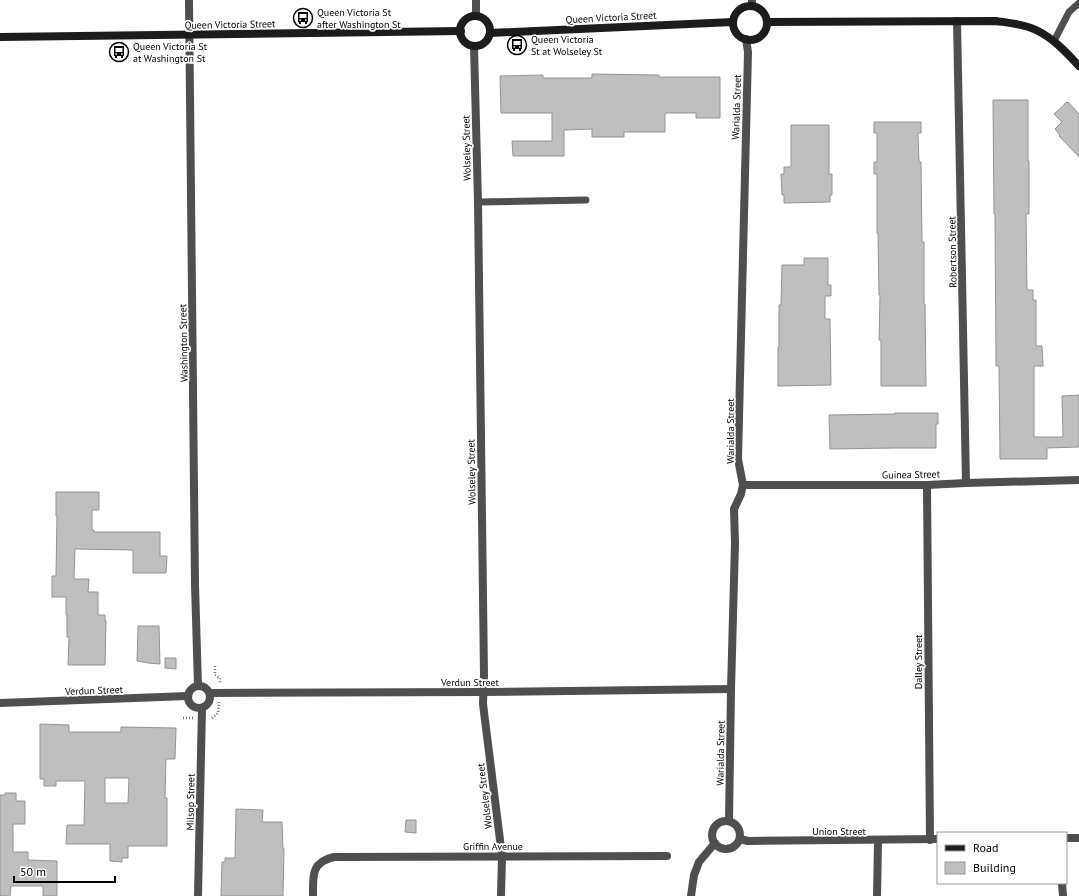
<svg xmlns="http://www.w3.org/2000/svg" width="1079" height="896" font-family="'PT Sans',sans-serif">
  <rect width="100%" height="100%" fill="#fff"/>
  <g fill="#bfbfbf" stroke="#939393" fill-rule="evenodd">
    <path d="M 592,74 L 659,75 L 659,77 L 720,77 L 720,118 L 696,118 L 696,113 L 665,113 L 665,132 L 624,132 L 624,137 L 592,137 L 592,129 L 564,130 L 564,156 L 513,156 L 512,141 L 552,141 L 552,113 L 501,113 L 500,76 L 543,75 L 543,78 L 592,78 Z"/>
    <path d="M 993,100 L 1028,100 L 1028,161 L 1029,161 L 1029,214 L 1026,214 L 1027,290 L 1033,290 L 1033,300 L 1036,300 L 1036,346 L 1042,346 L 1043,366 L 1034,366 L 1034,437 L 1063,437 L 1062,396 L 1079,395 L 1079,447 L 1047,448 L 1047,459 L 1000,459 L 999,366 L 996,366 L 995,214 L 994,214 Z"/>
    <path d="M 1067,102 L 1067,103 L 1068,102 L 1079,114 L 1079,157 L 1059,136 L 1060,135 L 1055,129 L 1062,122 L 1054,114 Z"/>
    <path d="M 874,122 L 921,122 L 921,133 L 918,133 L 919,162 L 921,162 L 922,242 L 924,242 L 924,304 L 925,304 L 926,386 L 881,386 L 881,340 L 879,340 L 880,295 L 879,295 L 878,233 L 877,233 L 877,174 L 874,174 L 874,162 L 877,162 L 877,133 L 874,133 Z"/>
    <path d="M 791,125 L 829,125 L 829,174 L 832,174 L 832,195 L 830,195 L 830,202 L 784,203 L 784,195 L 782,195 L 781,174 L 784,174 L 784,167 L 791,167 Z"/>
    <path d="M 804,258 L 828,258 L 828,285 L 831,285 L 831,296 L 825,296 L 825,319 L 830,319 L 831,385 L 778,386 L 778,347 L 779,346 L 779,305 L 781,305 L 782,265 L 804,265 Z"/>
    <path d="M 895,413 L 938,413 L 938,424 L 936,424 L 936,448 L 895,448 L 830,449 L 829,415 L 895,414 Z"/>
    <path d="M 56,492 L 99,492 L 99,510 L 92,510 L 92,530 L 94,530 L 94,532 L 160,532 L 160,556 L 167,556 L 166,573 L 133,573 L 133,550 L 75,549 L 74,579 L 89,579 L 88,592 L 98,592 L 98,615 L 105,615 L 105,621 L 106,621 L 105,665 L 68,665 L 69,637 L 67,637 L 67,615 L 66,615 L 66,597 L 52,597 L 52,576 L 56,576 L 57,516 L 56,516 Z"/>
    <path d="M 138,626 L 159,626 L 160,664 L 148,663 L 137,661 Z"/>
    <path d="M 165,658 L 176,658 L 176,669 L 165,668 Z"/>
    <path d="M 40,724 L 69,725 L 69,732 L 121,732 L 121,727 L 176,728 L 175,759 L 166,759 L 165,798 L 167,798 L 167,846 L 128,846 L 128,858 L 122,858 L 122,862 L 110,861 L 110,844 L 66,844 L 67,825 L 84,825 L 85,781 L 56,781 L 56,786 L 44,786 L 44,779 L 40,779 ZM 105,778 L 129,778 L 128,803 L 105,803 Z"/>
    <path d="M 5,793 L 16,793 L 16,801 L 25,801 L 25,824 L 13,824 L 13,852 L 28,852 L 28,860 L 57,861 L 57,896 L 43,896 L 43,886 L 11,886 L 10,896 L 0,896 L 0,795 L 5,795 Z"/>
    <path d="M 236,809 L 263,810 L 262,822 L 282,822 L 283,849 L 284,849 L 283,896 L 221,896 L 222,862 L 225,862 L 225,858 L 235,858 Z"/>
    <path d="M 406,820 L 416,820 L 416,833 L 405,832 Z"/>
  </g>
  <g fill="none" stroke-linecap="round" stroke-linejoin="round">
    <g stroke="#717171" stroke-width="2.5" stroke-dasharray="1 2" stroke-linecap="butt">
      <path d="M 215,666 L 215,675 L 220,678 L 220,683"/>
      <path d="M 183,718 L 193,718"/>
      <path d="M 212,718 L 218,713 L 219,702"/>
    </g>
    <g stroke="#4f4f4f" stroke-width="7">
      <path d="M 1054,41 L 1069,12 L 1079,3"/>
      <path d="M 478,202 L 586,200"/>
    </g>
    <g stroke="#4f4f4f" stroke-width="8">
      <path d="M 189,0 L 195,585 L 198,686"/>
      <path d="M 476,0 L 476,16"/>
      <path d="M 752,6 L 752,0"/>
      <path d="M 957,21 L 966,483"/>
      <path d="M 474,46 L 478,202 L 484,675 L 483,704 L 502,856 L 501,896"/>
      <path d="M 743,485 L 927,485 L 966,483 L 1079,480"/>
      <path d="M 927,485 L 930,840"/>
      <circle cx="199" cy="697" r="11"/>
      <path d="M 210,693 L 484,692 L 731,689"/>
      <path d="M 0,703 L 188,696"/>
      <circle cx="726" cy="835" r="14"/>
      <path d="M 729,821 L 731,689 L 735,543 L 734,509 L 741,494 L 743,485 L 738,459 L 748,52 L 746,39"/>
      <path d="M 1066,838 L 1079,838"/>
      <path d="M 740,839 L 748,841 L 938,839"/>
      <path d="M 1062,883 L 1063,896"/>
      <path d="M 198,896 L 202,708"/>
      <path d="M 313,896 C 313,876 311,862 334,857 L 667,856"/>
      <path d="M 691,896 L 694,875 L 699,862 L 715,843"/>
      <path d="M 877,896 L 878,841"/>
    </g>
    <g stroke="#1c1c1c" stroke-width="8">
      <circle cx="750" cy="23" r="17"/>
      <circle cx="475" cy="31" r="15"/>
      <path d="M 767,22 L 996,21 C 1010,23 1024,24 1036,30 C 1053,38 1066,52 1079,66"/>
      <path d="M 490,33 L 733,22"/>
      <path d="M 0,37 L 461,31"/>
    </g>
  </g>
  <defs>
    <symbol id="bus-ring" viewBox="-11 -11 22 22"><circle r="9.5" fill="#fff" stroke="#000" stroke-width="1.5"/><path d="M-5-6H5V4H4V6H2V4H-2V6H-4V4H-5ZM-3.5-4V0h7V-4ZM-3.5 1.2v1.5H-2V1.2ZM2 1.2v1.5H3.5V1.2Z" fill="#000"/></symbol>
  </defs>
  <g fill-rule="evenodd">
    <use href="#bus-ring" x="292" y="7" width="22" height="22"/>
    <use href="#bus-ring" x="506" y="34" width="22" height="22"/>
    <use href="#bus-ring" x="108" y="41" width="22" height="22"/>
  </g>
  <g text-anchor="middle" stroke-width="3.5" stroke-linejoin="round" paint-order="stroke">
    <g font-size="10" fill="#000" stroke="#fff" text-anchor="start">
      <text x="317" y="16">Queen Victoria St<tspan x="317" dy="12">after Washington St</tspan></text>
      <text x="531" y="43">Queen Victoria<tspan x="531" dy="12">St at Wolseley St</tspan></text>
      <text x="133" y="50">Queen Victoria St<tspan x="133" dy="12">at Washington St</tspan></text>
    </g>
    <g font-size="10" fill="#000" stroke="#fff">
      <text transform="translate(611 17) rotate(-3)" y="4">Queen Victoria Street</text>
      <text transform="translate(230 24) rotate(-1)" y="4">Queen Victoria Street</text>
      <text transform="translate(736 107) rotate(-88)" y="4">Warialda Street</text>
      <text transform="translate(466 148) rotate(-91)" y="4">Wolseley Street</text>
      <text transform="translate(952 252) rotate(-91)" y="4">Robertson Street</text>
      <text transform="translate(183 343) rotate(-91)" y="4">Washington Street</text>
      <text transform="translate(730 431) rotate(-90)" y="4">Warialda Street</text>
      <text transform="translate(471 472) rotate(-91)" y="4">Wolseley Street</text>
      <text transform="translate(911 474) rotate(-1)" y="4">Guinea Street</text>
      <text transform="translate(918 662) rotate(-90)" y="4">Dalley Street</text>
      <text x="470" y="686">Verdun Street</text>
      <text transform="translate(94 690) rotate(-2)" y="4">Verdun Street</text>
      <text transform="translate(720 753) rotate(-89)" y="4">Warialda Street</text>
      <text transform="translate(484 796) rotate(-97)" y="4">Wolseley Street</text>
      <text transform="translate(190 802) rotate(-89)" y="4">Milsop Street</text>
      <text x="839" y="835">Union Street</text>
      <text x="493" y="850">Griffin Avenue</text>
    </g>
  </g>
  <rect x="937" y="832" width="130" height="52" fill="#ffffff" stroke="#999999"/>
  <rect x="945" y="845" width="20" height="6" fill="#1c1c1c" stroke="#999999"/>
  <text x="973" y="852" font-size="12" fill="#000000">Road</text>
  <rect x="945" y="862" width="20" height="12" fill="#bfbfbf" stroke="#999999"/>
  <text x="973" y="872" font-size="12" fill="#000000">Building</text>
  <path d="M14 876v6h101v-6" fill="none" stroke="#000000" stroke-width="2"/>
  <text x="20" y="876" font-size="12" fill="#000000" stroke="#ffffff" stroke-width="3" paint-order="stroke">50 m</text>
</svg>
